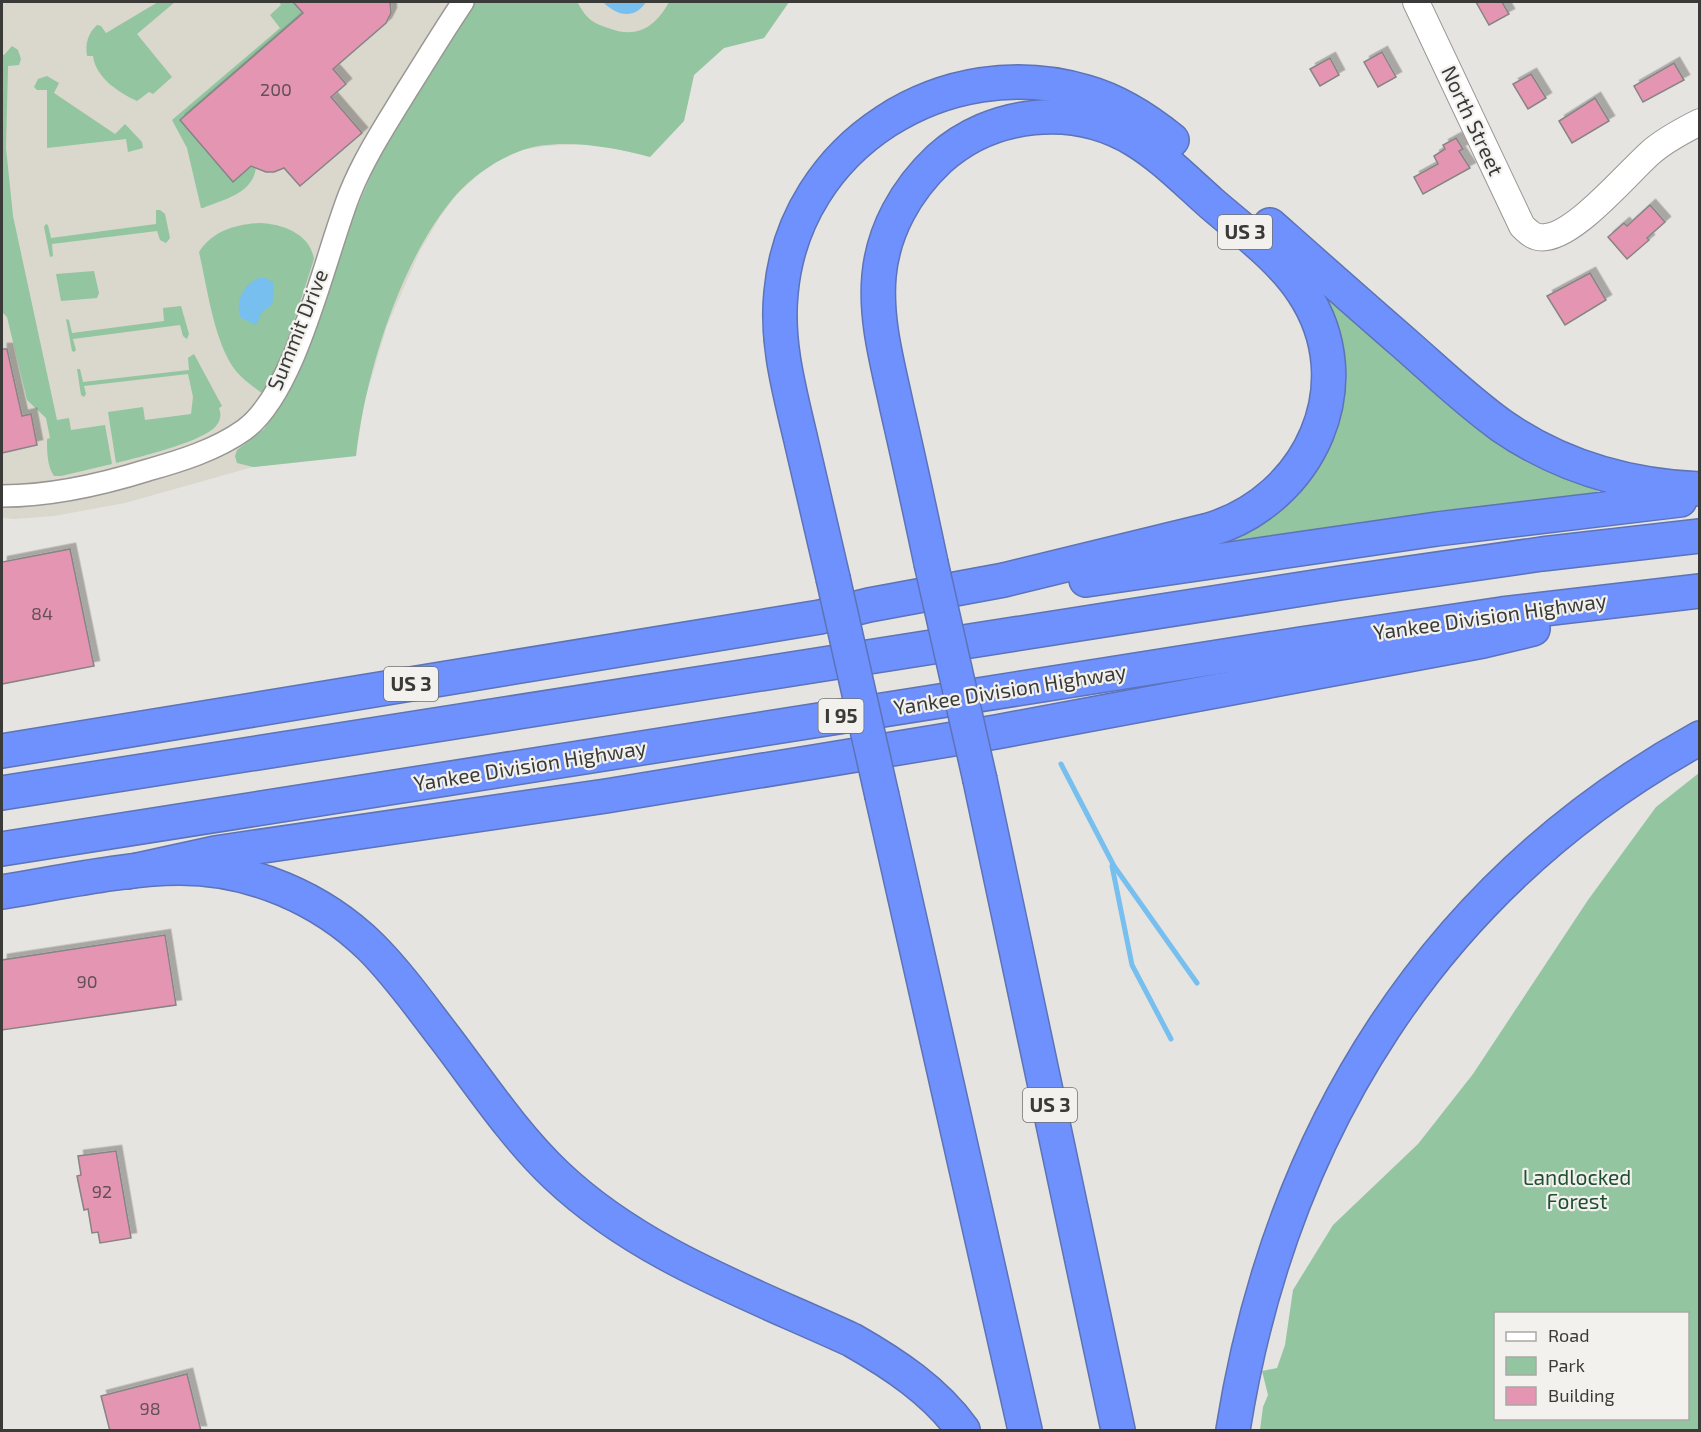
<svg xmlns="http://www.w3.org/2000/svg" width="1701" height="1432" font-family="'Exo 2',sans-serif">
  <defs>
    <filter id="shadow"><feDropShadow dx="5.5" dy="-5.5" stdDeviation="0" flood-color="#0004"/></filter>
  </defs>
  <rect width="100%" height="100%" fill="#e5e4e0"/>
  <path fill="#dad7cd" d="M 2,2 L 789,2 L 764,38 L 724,48 L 694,75 L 684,121 L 650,157 L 615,148 L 583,144 L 545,146 L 522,150 L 499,160 L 479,174 L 457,194 L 440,217 L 420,251 L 387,326 L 364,403 L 356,456 L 253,467 L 125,503 L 54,516 L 15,519 L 2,518 Z"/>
  <g fill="#92c5a0" fill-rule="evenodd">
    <path d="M 158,2 L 175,2 L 137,34 L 172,77 L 153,94 L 149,92 L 137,101 C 118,92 96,78 93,56 L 87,56 C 85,44 88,33 97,25 L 101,26 L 106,33 Z"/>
    <path d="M 279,2 L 293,2 L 303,13 L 180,120 L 233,181 L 252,165 L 256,167 C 253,194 224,199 203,208 L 201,208 L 187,148 L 172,120 L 280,28 L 270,15 L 281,5 Z"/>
    <path d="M 475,2 L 577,2 C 581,8 585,16 591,20 C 596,24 602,26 608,28 C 636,39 655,28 669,2 L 789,2 L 764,38 L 724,48 L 694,75 L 684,121 L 650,157 C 613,147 557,137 520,151 C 496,160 473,176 456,195 C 401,258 365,374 356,456 L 253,467 L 237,463 L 235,456 L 237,450 L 264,429 L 284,400 L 307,350 L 347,231 L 374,168 L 386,144 Z"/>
    <path d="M 12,46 L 18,50 L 21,59 L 19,65 L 8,66 L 6,148 L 13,216 L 57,420 L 69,418 L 71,430 L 105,425 L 112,464 L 61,476 L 54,476 C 47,466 47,451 47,439 L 50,438 L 46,418 L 27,400 L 7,317 L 2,312 L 2,54 L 4,55 Z"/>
    <path d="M 47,76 L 59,83 L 54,93 L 115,134 L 125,124 L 142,142 L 143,148 L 128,152 L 126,139 L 47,148 L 47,90 L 37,90 L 34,87 L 38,79 Z"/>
    <path d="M 156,210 L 160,210 L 165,214 L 170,238 L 166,243 L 160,240 L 157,231 L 52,244 L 53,256 L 50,257 L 44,227 L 46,224 L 48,225 L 51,238 L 156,224 Z"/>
    <path d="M 260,223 C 283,224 310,234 314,259 L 286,346 L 271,379 L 262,393 C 251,385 238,376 231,364 C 213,334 207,287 199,252 C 212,231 236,224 260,223 Z"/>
    <path d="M 94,271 L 99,293 L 97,298 L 61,301 L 56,274 Z"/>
    <path d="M 1301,272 L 1598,489 L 1597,494 L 1171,550 L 1325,440 Z"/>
    <path d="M 181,306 L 189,334 L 187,339 L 183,336 L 180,325 L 73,339 L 76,350 L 74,352 L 72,351 L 66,319 L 69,320 L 72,333 L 164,321 L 163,308 Z"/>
    <path d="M 194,354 L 222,406 L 219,408 C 222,416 220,423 213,429 C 196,443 140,457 116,463 L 108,412 L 143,407 L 145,420 L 191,414 L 193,397 L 188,374 L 84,386 L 86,394 L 84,397 L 81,395 L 77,369 L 80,369 L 83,382 L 189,370 L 188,358 Z"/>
    <path d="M 1699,773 L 1699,1430 L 1260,1430 L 1263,1407 L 1268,1395 L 1262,1371 L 1277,1368 L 1285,1345 L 1293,1290 L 1333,1225 L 1418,1144 L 1473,1074 L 1588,900 L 1656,807 ZM 1496,1314 L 1688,1314 L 1688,1418 L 1496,1418 Z"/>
  </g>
  <g fill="#76bfee">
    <path d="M 603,2 L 646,2 C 634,20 617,16 603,2 Z"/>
    <path d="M 259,278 L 265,278 L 273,282 L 274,292 L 272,305 L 262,312 L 256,325 L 241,318 C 234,303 244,283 259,278 Z"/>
  </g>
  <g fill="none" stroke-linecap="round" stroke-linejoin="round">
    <g stroke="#76bfee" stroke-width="5">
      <path d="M 1061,764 L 1114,866 L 1197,983"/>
      <path d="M 1112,866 L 1132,965 L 1171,1039"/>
    </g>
  </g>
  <g fill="#e395b1" stroke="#878485" stroke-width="1.5" filter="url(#shadow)">
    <path d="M 293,2 L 390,2 L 391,13 L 386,23 L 333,69 L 346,84 L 331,97 L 362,133 L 300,186 L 284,168 L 274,172 L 266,172 L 251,166 L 233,182 L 180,120 L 303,13 Z"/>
    <path d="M 1476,2 L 1502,2 L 1509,14 L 1489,25 Z"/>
    <path d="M 1382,52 L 1396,77 L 1378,87 L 1364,62 Z"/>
    <path d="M 1330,58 L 1339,75 L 1320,86 L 1310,69 Z"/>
    <path d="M 1674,63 L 1684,80 L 1643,102 L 1634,86 Z"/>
    <path d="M 1531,74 L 1546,98 L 1528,109 L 1513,84 Z"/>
    <path d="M 1595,98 L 1609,121 L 1572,143 L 1559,121 Z"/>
    <path d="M 1456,138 L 1463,149 L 1459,151 L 1470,168 L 1423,194 L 1414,177 L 1438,164 L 1434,156 L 1445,149 L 1443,145 Z"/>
    <path d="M 1650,205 L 1665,222 L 1647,238 L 1649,240 L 1627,259 L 1608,237 L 1624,223 L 1627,226 Z"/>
    <path d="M 1590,273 L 1606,300 L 1565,325 L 1547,296 Z"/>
    <path d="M 2,349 L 7,349 L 22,416 L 31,414 L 37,445 L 2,453 Z"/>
    <path d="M 70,549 L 94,666 L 2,684 L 2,562 Z"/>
    <path d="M 165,935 L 176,1005 L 2,1030 L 2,960 Z"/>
    <path d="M 116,1151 L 131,1238 L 100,1243 L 98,1232 L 92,1233 L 88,1209 L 84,1210 L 77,1176 L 81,1175 L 78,1156 Z"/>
    <path d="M 187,1374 L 201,1431 L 110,1431 L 101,1396 Z"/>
  </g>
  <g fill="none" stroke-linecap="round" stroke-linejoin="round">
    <defs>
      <path id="minor" d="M 2,496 C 52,496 100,485 148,470 C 180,461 216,450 244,430 C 297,392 325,255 350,193 C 365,156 387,123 407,90 C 426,60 444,30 463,2"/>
      <path id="tertiary" d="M 1416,2 L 1522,226 C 1529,233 1535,239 1546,237 C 1576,234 1626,175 1649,154 C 1663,141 1682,131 1700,122"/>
      <g id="motorway">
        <path d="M 1270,225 C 1314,264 1359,304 1404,343 C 1436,371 1467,401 1502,426 C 1560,466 1629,486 1700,489"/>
        <path d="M 833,578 C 822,530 811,483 800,436 C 789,389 776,342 781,293 C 794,145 946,50 1086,92 C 1118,101 1146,119 1172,140"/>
        <path d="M 1086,580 L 1437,529 L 1680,500"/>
        <path d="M 2,751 L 820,617 L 869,605 L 1004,580 L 1209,530 C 1310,500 1364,384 1303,292 C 1280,257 1242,230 1211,203 C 1186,181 1163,157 1135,140 C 1074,103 992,111 939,159 C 906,190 883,231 879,276 C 875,321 888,365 897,408 C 909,460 920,511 931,563"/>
        <path d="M 980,780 L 1118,1430"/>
        <path d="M 2,793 L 1340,583 L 1542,554 L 1700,536"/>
        <path d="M 882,796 L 1025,1430"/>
        <path d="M 2,849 L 1301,644 L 1502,614 L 1700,591"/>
        <path d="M 128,872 L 215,853 L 606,796 L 996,732 L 1483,641 L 1533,629"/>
        <path d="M 2,892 C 58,883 124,868 180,868 C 251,868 321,898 371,947 C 399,975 422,1008 446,1039 C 481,1085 514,1135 556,1175 C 639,1254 750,1293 852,1340 C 894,1364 935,1391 963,1430"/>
        <path d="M 1233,1430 C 1280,1133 1433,885 1700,738"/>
      </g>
    </defs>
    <use href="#minor" stroke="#989794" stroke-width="24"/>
    <use href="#tertiary" stroke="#989794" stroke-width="28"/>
    <use href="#motorway" stroke="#5c73b8" stroke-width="36"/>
    <use href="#minor" stroke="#fff" stroke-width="21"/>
    <use href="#tertiary" stroke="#fff" stroke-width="26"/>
    <use href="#motorway" stroke="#6f91fd" stroke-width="33"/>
    <defs>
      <g id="motorway-bridge">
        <path d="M 931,563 L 980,780"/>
        <path d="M 833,578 L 882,796"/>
      </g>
    </defs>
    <use href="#motorway-bridge" stroke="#5c73b8" stroke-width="36" stroke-linecap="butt"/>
    <use href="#motorway-bridge" stroke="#6f91fd" stroke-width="33"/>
  </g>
  <g text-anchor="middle" stroke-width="4.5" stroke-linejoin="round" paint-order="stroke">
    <g font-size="18" fill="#645156">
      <text x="276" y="96">200</text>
      <text x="42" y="620">84</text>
      <text x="87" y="988">90</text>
      <text x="102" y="1198">92</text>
      <text x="150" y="1415">98</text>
    </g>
    <g fill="#f2f1ee" stroke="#71716f" stroke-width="1.5">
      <rect x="1218" y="215" width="54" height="34" rx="4.5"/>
      <rect x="384" y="667" width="54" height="34" rx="4.5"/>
      <rect x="818.5" y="699" width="45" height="34" rx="4.5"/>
      <rect x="1023" y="1088" width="54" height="34" rx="4.5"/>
    </g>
    <g font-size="20" font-weight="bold" fill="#3a3a38">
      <text x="1245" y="239">US 3</text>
      <text x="411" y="691">US 3</text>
      <text x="841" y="723">I 95</text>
      <text x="1050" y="1112">US 3</text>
    </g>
    <g font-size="21" fill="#3a3a38" stroke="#f2f1ee">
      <text transform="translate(1472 121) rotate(65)" y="7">North Street</text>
      <text transform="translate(298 330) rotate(-68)" y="7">Summit Drive</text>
      <text transform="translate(1490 617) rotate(-8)" y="7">Yankee Division Highway</text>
      <text transform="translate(1010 690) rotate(-9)" y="7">Yankee Division Highway</text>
      <text transform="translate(530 766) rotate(-9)" y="7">Yankee Division Highway</text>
    </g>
    <g font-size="21" fill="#1f5131" stroke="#f2f1ee">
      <text x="1577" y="1185">Landlocked<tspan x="1577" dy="24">Forest</tspan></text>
    </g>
  </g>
  <rect width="1701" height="1432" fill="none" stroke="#3a3a38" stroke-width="6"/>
  <rect x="1494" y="1312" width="195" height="108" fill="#f2f1ee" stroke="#a8a8a5" stroke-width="1.5"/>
  <rect x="1506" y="1332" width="30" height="9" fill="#ffffff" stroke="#a8a8a5" stroke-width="1.5"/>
  <text x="1548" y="1342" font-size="18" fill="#3a3a38">Road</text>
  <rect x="1506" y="1357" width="30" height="18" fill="#92c5a0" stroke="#a8a8a5" stroke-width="1.5"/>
  <text x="1548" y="1372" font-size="18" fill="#3a3a38">Park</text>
  <rect x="1506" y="1387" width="30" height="18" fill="#e395b1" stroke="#a8a8a5" stroke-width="1.5"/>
  <text x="1548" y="1402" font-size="18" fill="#3a3a38">Building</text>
</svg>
